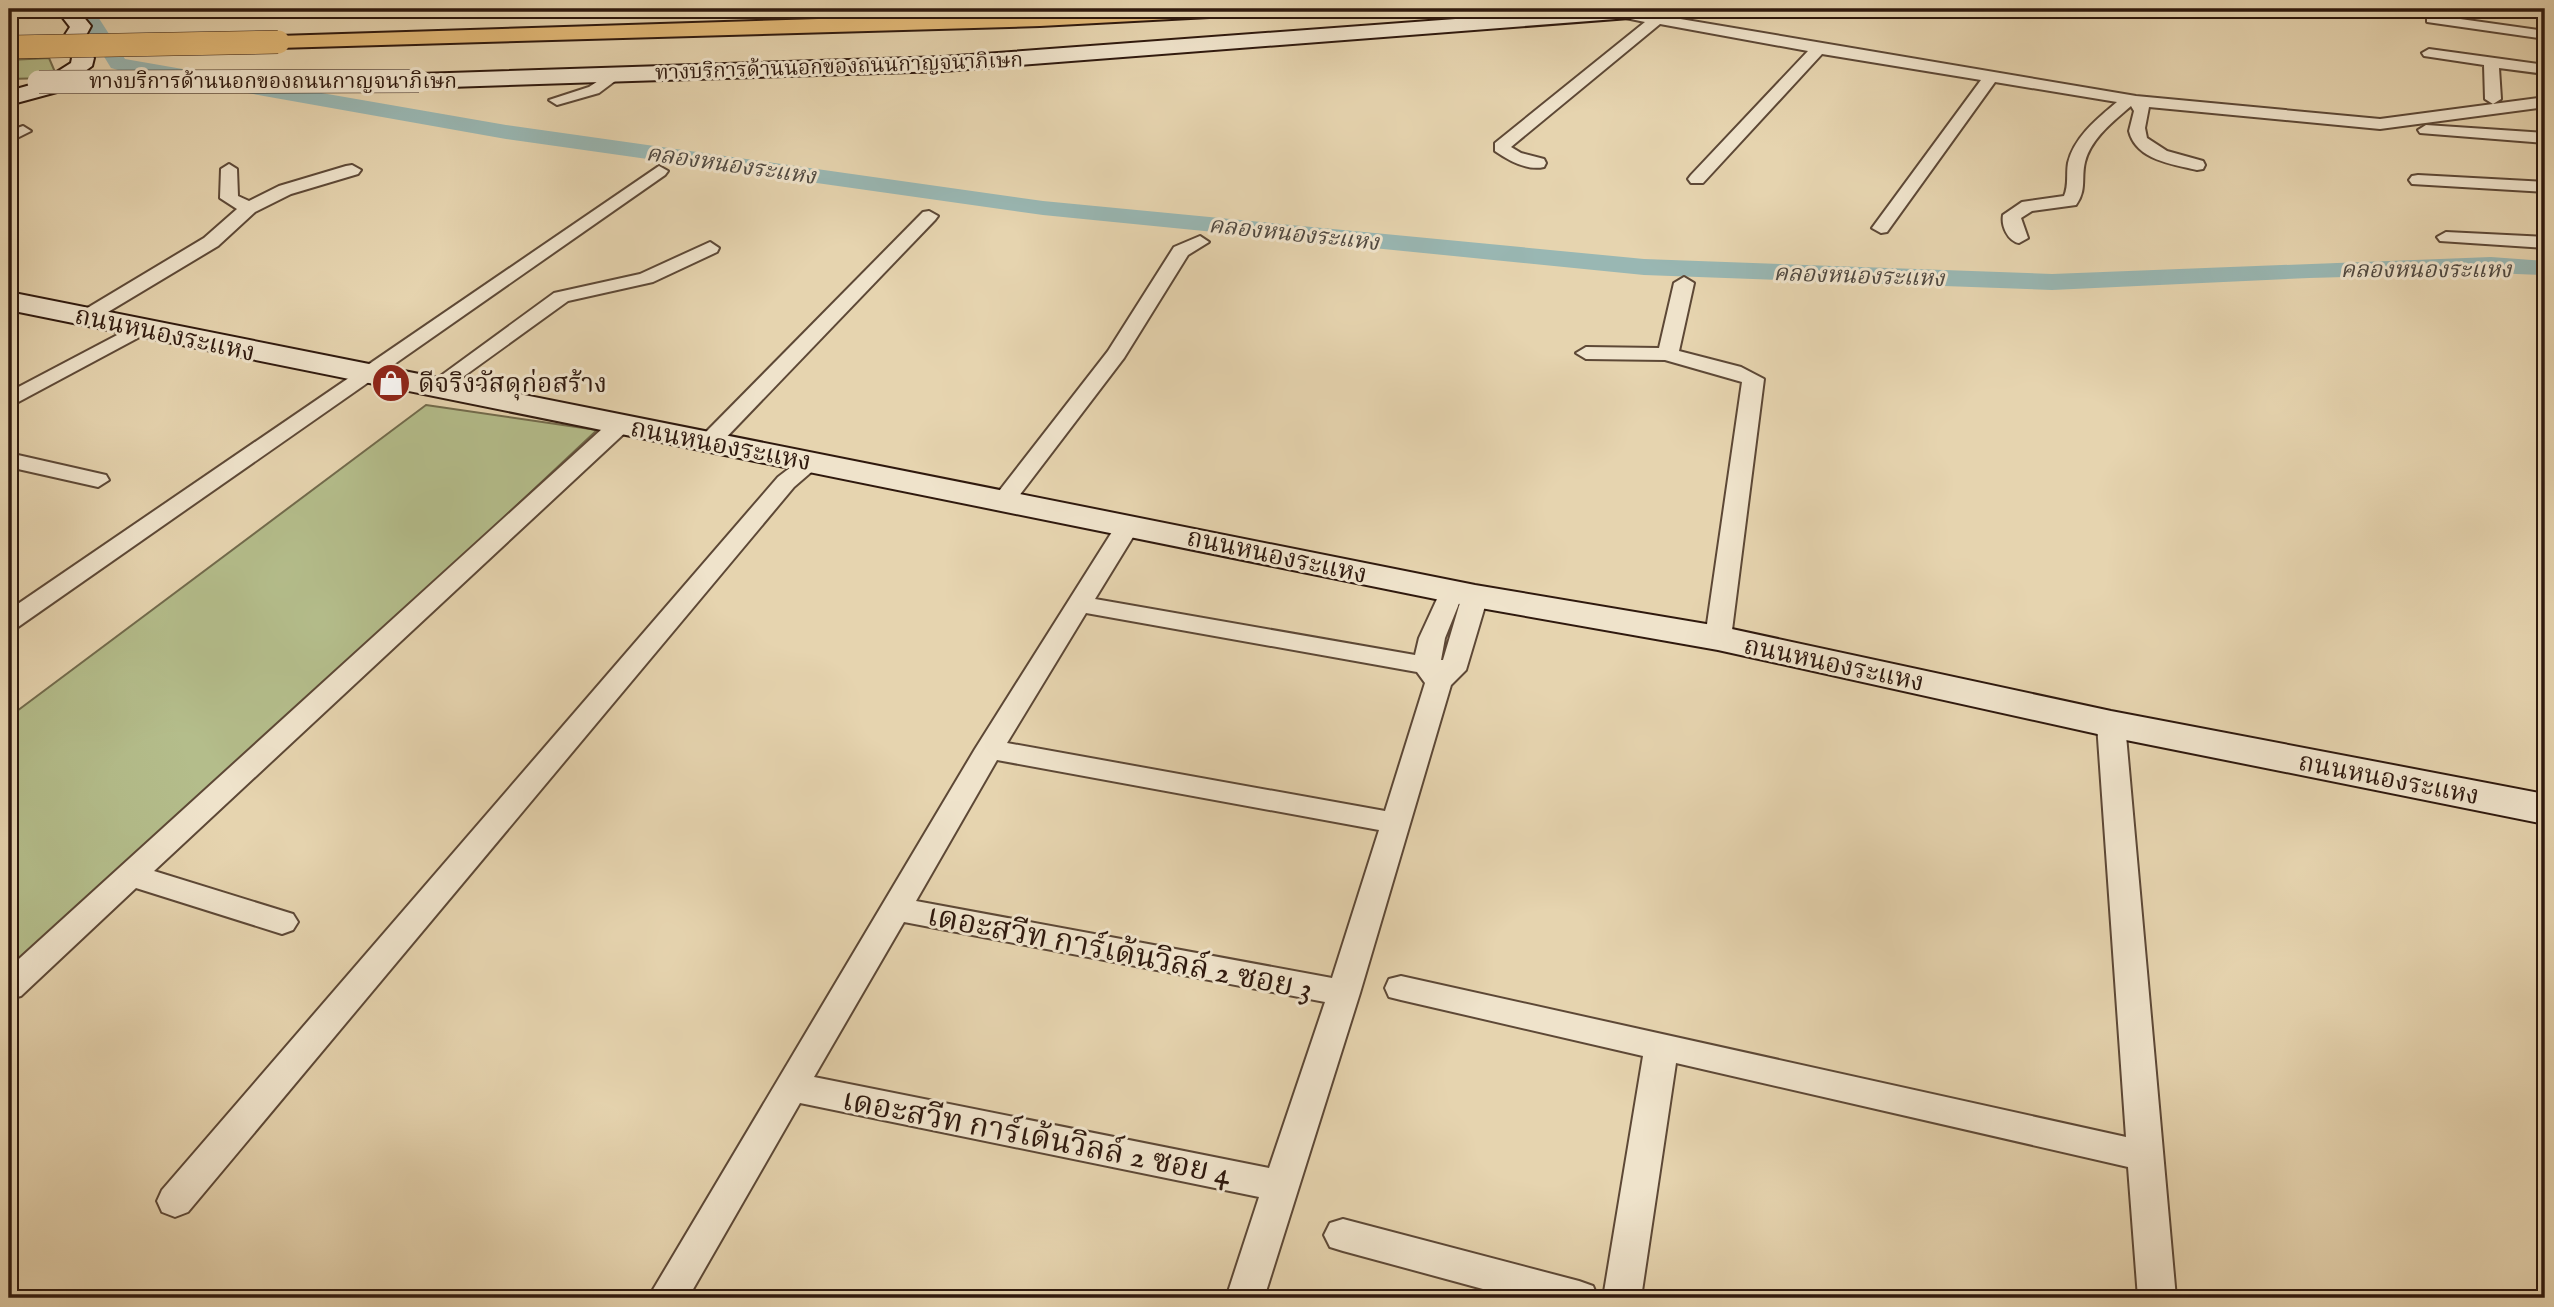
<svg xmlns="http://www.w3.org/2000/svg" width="2554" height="1307" font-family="'IM FELL English','Noto Serif Thai',serif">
  <rect width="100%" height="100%" fill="#e6d4af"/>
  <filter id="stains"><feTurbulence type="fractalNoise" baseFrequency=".00286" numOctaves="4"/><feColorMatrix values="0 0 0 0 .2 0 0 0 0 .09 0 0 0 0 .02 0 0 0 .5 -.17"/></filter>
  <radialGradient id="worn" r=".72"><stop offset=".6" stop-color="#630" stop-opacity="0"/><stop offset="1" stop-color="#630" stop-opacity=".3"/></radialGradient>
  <g fill="#b4bd8b" stroke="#726b4c" stroke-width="2">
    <path d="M 49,58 L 55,72 L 47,78 L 9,79 L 9,60 Z"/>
    <path d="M 426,405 L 597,430 L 9,982 L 9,717 Z"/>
  </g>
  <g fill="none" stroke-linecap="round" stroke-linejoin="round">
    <path fill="#99b7b3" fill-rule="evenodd" d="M 75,9 L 93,9 L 125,59 L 506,125 L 1043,201 L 1644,259 L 2052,274 L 2491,257 L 2545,261 L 2545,275 L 2491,273 L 2309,278 L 2052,290 L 1644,275 L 1043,215 L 506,139 L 118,70 L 111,68 Z"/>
    <defs>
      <g id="street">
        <path d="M 1621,9 L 2136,96 L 2380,119 L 2545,97 L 2545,107 L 2380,129 L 2149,107 L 2145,128 L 2147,138 L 2167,151 L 2203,161 L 2205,165 L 2203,169 L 2197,170 C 2172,164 2136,160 2129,131 L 2134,111 L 2131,106 C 2114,121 2091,138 2085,162 C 2081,178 2087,190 2076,205 L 2032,211 L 2021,218 L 2028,238 L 2019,243 C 2008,241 2001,226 2003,215 L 2022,202 L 2064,196 C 2069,185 2066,174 2068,163 C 2074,137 2098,118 2117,102 L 1995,82 L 1887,232 L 1881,233 L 1872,228 L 1981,80 L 1822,54 L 1703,183 L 1691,183 L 1688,179 L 1691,175 L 1808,51 L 1660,24 L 1511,147 L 1521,153 L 1544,159 L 1546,163 L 1544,167 C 1527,171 1508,160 1495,151 L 1495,143 L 1645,22 L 1616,16 L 1614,13 Z"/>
        <path d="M 2432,15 L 2545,31 L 2545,39 L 2427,22 L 2427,16 Z"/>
        <path d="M 2429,49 L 2545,65 L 2545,74 L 2499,68 L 2501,99 L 2493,104 L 2485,99 L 2484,65 L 2424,56 L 2422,53 Z"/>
        <path d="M 615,70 L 623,75 L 599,93 L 557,105 L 549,100 L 589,87 Z"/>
        <path d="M 2426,125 L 2545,133 L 2545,143 L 2420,133 L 2418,130 Z"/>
        <path d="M 23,126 L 31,131 L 9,142 L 9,131 Z"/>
        <path d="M 229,164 L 237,169 L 238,196 L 249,201 L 279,186 L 346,166 L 352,165 L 361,170 L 358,174 L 291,194 L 255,212 L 218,246 L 93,321 L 79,321 L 76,317 L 79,313 L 204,238 L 237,209 L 220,198 L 221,169 Z"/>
        <path d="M 659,166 L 668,171 L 665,175 L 18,627 L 9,630 L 9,610 Z"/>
        <path d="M 2418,175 L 2545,182 L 2545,192 L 2412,184 L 2409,180 L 2412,176 Z"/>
        <path d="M 929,211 L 938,216 L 935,220 L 717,447 L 701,447 L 698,442 L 701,437 L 923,212 Z"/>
        <path d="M 2446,232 L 2545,237 L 2545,248 L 2440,241 L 2437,237 Z"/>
        <path d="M 1200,236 L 1209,242 L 1188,255 L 1124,358 L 1012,505 L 996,505 L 992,500 L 996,495 L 1108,351 L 1174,247 Z"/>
        <path d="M 710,242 L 719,248 L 717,252 L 653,282 L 568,301 L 442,392 L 428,392 L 424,388 L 554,293 L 640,274 Z"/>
        <path d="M 1684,277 L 1694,283 L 1679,351 L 1741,367 L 1764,379 L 1731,638 L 1727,644 L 1709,644 L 1705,638 L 1742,382 L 1665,360 L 1586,359 L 1576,353 L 1586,347 L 1659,348 L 1674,283 Z"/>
        <path d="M 140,323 L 147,325 L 150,329 L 147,333 L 9,407 L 9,392 Z"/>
        <path d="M 621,417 L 629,419 L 632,424 L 629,429 L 154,871 L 293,914 L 298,922 L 293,930 L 282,934 L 136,888 L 21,996 L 9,999 L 9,968 L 613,419 Z"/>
        <path d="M 9,453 L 106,475 L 109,480 L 98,487 L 9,467 Z"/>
        <path d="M 812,455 L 820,457 L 823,462 L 794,487 L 188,1212 L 175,1217 L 162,1212 L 157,1201 L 162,1190 L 778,477 L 804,457 Z"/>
        <path d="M 1129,517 L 1137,519 L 1141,524 L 1095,599 L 1415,655 L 1419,638 L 1443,586 L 1461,586 L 1465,591 L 1462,596 L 1466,591 L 1484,591 L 1488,596 L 1466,670 L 1451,685 L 1360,993 L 1264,1298 L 1226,1298 L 1259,1197 L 800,1103 L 688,1298 L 648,1298 L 975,749 L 1117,524 L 1121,519 ZM 1462,596 L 1443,660 L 1441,660 L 1445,638 ZM 1086,613 L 1417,672 L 1425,683 L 1385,811 L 1007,743 ZM 997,760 L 1379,830 L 1332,978 L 916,901 ZM 904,922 L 1325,1002 L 1269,1168 L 814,1077 Z"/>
        <path d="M 2111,715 L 2121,718 L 2125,724 L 2176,1298 L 2138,1298 L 2128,1167 L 1676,1063 L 1641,1298 L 1603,1298 L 1643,1056 L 1401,1000 L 1389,997 L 1385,988 L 1389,979 L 1401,976 L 2126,1137 L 2097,724 L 2101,718 Z"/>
        <path d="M 1343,1219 L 1579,1281 L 1593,1286 L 1598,1298 L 1516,1298 L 1343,1251 L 1330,1247 L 1324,1235 L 1330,1223 Z"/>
      </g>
      <g id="secondary">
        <path d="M 56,9 L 77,9 L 91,26 L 83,41 L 94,58 L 92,66 L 57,92 L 9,105 L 9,91 L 41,82 L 71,63 L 72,58 L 61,41 L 70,27 Z"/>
        <path d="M 1590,9 L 1678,9 L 1668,15 L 943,71 L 419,88 L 408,81 L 419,74 L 943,57 Z"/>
        <path d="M 9,292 L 1475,585 L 1718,626 L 2111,711 L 2545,794 L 2545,824 L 2111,737 L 1718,650 L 1475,607 L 9,310 Z"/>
      </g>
      <path id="highway" d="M 1135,9 L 1257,9 L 1247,15 L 1040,26 L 278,48 L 267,42 L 278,36 Z"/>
    </defs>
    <use href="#street" stroke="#5d4836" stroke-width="4"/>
    <use href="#secondary" stroke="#2f190e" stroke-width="4"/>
    <use href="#highway" stroke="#2f190e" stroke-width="4"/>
    <use href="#street" fill="#efe3cb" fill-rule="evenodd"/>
    <use href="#secondary" fill="#efe3cb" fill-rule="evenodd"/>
    <use href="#highway" fill="#e3ba78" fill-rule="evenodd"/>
    <defs>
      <path id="secondary-bridge" d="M 39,82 L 419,81"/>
      <path id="highway-bridge" d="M 9,47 L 278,42"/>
    </defs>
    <use href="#secondary-bridge" stroke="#2f190e" stroke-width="24" stroke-linecap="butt"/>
    <use href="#highway-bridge" stroke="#2f190e" stroke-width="24" stroke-linecap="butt"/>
    <use href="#secondary-bridge" stroke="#efe3cb" stroke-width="23"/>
    <use href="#highway-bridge" stroke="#e3ba78" stroke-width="23"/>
  </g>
  <defs>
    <symbol id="shop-disc" viewBox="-11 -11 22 22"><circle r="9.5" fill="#8f2418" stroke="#efe3cb"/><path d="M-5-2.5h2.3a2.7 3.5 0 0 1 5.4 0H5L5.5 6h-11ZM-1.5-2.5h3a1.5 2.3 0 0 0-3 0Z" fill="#fff"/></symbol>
  </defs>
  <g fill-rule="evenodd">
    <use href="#shop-disc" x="369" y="361" width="44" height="44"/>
  </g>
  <g text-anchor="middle" stroke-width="6" stroke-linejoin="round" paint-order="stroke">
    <g font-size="21" fill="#2f190e" stroke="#efe3cb">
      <text transform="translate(839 66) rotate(-2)" y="7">ทางบริการด้านนอกของถนนกาญจนาภิเษก</text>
      <text x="273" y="88">ทางบริการด้านนอกของถนนกาญจนาภิเษก</text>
    </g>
    <g font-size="23" font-style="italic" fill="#4f4840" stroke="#efe3cb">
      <text transform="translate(731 164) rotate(8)" y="8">คลองหนองระแหง</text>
      <text transform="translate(1294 233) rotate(6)" y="8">คลองหนองระแหง</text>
      <text x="2426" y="277">คลองหนองระแหง</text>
      <text transform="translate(1859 275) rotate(2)" y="8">คลองหนองระแหง</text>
    </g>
    <g font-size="26" fill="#2f190e" stroke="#efe3cb">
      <text transform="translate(165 333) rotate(12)" y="9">ถนนหนองระแหง</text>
      <text transform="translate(721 444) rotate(11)" y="9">ถนนหนองระแหง</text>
      <text transform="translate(1277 555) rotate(12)" y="9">ถนนหนองระแหง</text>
      <text transform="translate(1834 663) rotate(12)" y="9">ถนนหนองระแหง</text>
      <text transform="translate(2389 778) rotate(11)" y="9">ถนนหนองระแหง</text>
    </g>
    <g font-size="26" fill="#2f190e" stroke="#efe3cb" text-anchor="start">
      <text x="418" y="392">ดีจริงวัสดุก่อสร้าง</text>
    </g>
    <g font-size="32" fill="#2f190e" stroke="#efe3cb">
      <text transform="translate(1120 951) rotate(11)" y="11">เดอะสวีท การ์เด้นวิลล์ 2 ซอย 3</text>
      <text transform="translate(1037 1136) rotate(11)" y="11">เดอะสวีท การ์เด้นวิลล์ 2 ซอย 4</text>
    </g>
  </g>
  <rect width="2554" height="1307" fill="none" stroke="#e6d4af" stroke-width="35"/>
  <rect x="10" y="10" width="2533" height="1286" fill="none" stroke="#2f190e" stroke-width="3.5"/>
  <rect x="18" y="18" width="2519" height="1272" fill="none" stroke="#2f190e" stroke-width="2"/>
  <rect width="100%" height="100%" filter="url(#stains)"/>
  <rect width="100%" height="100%" fill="url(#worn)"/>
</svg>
